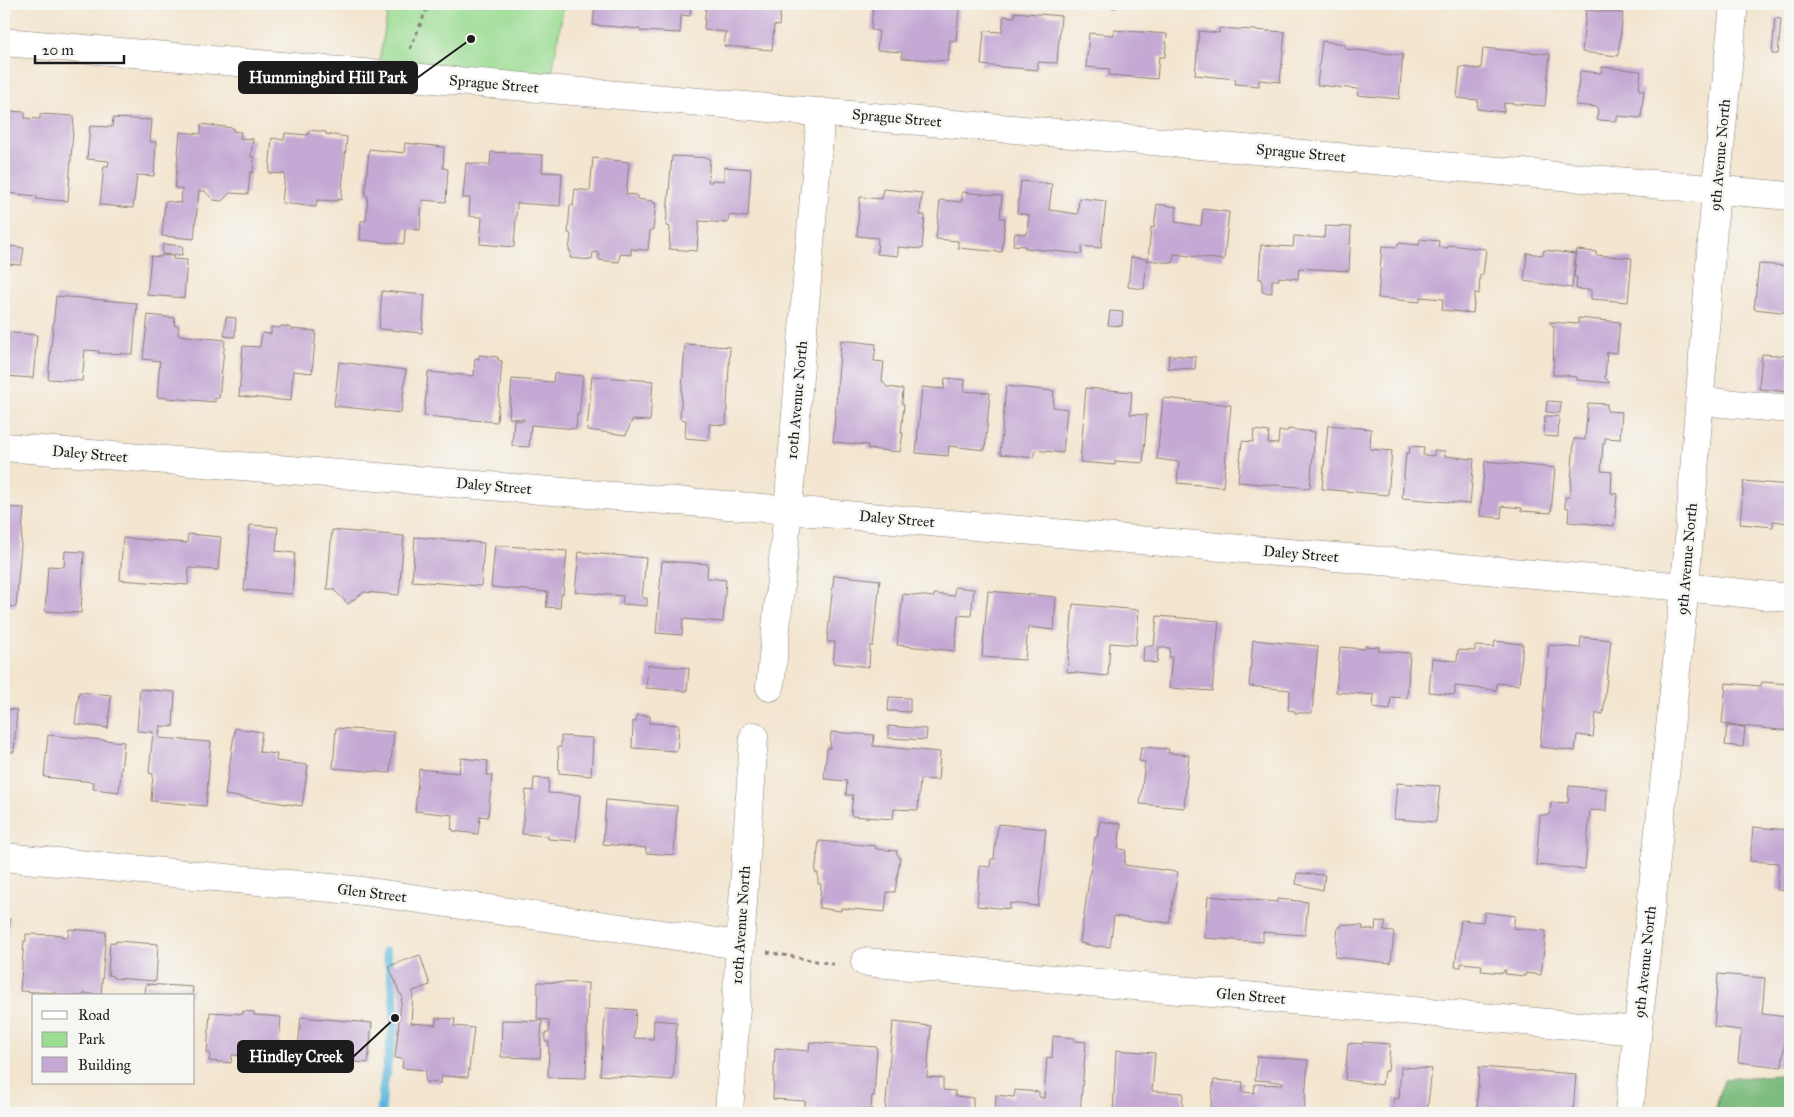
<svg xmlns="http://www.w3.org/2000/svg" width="1794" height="1117" font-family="'IM FELL Great Primer',serif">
  <rect width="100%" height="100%" fill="#f6f6f2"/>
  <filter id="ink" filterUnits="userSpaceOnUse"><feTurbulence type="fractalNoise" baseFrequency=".02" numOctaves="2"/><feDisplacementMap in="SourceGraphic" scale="10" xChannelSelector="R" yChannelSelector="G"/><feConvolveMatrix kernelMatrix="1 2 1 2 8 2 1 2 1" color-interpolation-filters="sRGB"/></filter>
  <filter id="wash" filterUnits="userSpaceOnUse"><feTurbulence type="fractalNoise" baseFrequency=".0096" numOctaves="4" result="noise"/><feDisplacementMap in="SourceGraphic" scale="20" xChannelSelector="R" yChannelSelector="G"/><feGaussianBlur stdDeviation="1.12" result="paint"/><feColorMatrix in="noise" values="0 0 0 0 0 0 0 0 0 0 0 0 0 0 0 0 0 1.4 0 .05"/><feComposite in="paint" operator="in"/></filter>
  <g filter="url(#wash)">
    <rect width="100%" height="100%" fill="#f3e5cf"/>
    <path fill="#9cdd94" stroke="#5c7c58" d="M 389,4 L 564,4 L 549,89 L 377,74 Z"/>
    <path fill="#7dbc7e" stroke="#4c6c4d" d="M 1790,1074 L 1790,1113 L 1731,1113 L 1715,1111 L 1724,1079 Z"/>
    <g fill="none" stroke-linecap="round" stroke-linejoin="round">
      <path stroke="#5fb8dc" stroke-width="9" d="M 381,1113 L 383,1088 L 395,1018 L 392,982 L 386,952"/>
    </g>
    <g id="blocks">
      <g fill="#c5a9d4">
        <path d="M 595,4 L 691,4 L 690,16 L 681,15 L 680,33 L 640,31 L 640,29 L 593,25 Z"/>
        <path d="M 706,4 L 781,4 L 779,26 L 774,25 L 772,50 L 724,46 L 726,32 L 704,30 Z"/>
        <path d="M 865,4 L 908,8 L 908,4 L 959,9 L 956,41 L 950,40 L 948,61 L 902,58 L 902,52 L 877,50 L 879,31 L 871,30 L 873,6 Z"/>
        <path d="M 1092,4 L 1117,4 L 1116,8 L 1092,6 Z"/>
        <path d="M 1586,10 L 1623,13 L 1618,56 L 1582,52 Z"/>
        <path d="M 1015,12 L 1061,16 L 1057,63 L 1038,62 L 1038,70 L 981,65 L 984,31 L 1002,32 L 1004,16 L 1015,17 Z"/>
        <path d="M 1775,18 L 1781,19 L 1778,54 L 1772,54 Z"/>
        <path d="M 1219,28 L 1285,32 L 1280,82 L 1259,80 L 1259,86 L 1235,84 L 1236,79 L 1195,75 L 1199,31 L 1219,33 Z"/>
        <path d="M 1114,30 L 1167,34 L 1165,57 L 1159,57 L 1157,79 L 1109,75 L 1110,69 L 1086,67 L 1089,33 L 1114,35 Z"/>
        <path d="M 1322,41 L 1345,44 L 1345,49 L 1403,55 L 1399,99 L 1357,95 L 1358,89 L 1317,85 Z"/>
        <path d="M 1483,48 L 1550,54 L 1545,106 L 1504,103 L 1504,112 L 1477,109 L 1478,100 L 1457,98 L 1460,67 L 1481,69 Z"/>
        <path d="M 1602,67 L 1641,71 L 1639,90 L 1644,90 L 1641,118 L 1617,116 L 1617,121 L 1597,120 L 1598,107 L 1576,105 L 1580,71 L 1601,73 Z"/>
        <path d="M 4,111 L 25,112 L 25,118 L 40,119 L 40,114 L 74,116 L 68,201 L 36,199 L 37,196 L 4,193 Z"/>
        <path d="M 113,118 L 152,120 L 150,142 L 156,142 L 154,176 L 137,175 L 133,208 L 100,205 L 104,166 L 108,166 L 109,161 L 87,159 L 90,126 L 112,127 Z"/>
        <path d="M 201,124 L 233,128 L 233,131 L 241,132 L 240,138 L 253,139 L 251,157 L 254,157 L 253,173 L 250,172 L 248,194 L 230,193 L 222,201 L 213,200 L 205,191 L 199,191 L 194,239 L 162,236 L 165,201 L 181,203 L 182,189 L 175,188 L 180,132 L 201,134 Z"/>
        <path d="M 309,130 L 326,132 L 326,134 L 347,137 L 341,200 L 338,199 L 338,201 L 317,200 L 316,207 L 282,203 L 285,174 L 269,173 L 272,138 L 284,140 L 285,133 L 308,135 Z"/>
        <path d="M 405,143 L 444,147 L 443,168 L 448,169 L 446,202 L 422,200 L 420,230 L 405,229 L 404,244 L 360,240 L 361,221 L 366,221 L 368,196 L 365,195 L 369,149 L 404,153 Z"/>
        <path d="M 491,152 L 543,155 L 542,172 L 562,173 L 560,206 L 517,203 L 514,247 L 480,244 L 482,217 L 469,216 L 470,198 L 463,198 L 466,163 L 490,165 Z"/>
        <path d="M 672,156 L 710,158 L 708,182 L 712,182 L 712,180 L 724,181 L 724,167 L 751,169 L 748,217 L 729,215 L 728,223 L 699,221 L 697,251 L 669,249 L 670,227 L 666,226 Z"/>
        <path d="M 593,158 L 629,162 L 626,194 L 637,195 L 637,199 L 653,201 L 653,203 L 656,203 L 653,230 L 650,230 L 648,250 L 631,249 L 631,255 L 620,254 L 619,262 L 599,260 L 599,253 L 593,252 L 592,260 L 570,258 L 571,251 L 569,251 L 571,234 L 568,233 L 570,205 L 573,206 L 575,189 L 590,191 Z"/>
        <path d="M 1021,181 L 1052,184 L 1049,210 L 1078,214 L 1079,198 L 1106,201 L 1101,248 L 1082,246 L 1082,254 L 1025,248 L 1025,246 L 1013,245 L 1015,233 L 1027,234 L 1029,215 L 1017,213 Z"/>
        <path d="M 883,189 L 922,193 L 920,215 L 925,215 L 922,249 L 898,247 L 898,256 L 877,254 L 878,238 L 857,236 L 860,197 L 882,199 Z"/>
        <path d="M 962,192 L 1002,196 L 1000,218 L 1005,218 L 1002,252 L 958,248 L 958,241 L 936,239 L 940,200 L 962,202 Z"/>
        <path d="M 1157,204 L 1177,207 L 1175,222 L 1201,226 L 1203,209 L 1229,212 L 1224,260 L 1174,254 L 1173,263 L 1148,260 L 1151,227 L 1154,228 Z"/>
        <path d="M 1325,226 L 1351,227 L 1349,271 L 1299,268 L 1298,279 L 1279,277 L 1279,280 L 1272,280 L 1272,293 L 1262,292 L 1262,279 L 1259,279 L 1261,245 L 1293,247 L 1294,236 L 1324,238 Z"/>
        <path d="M 1420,239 L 1439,241 L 1438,247 L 1448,248 L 1448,245 L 1486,249 L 1483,275 L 1480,275 L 1479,294 L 1475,293 L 1473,313 L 1442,310 L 1443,299 L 1420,297 L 1420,302 L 1378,298 L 1382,246 L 1397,247 L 1398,243 L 1419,245 Z"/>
        <path d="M 163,244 L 183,246 L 182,255 L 162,254 Z"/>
        <path d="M 11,246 L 24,248 L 21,265 L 8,264 Z"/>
        <path d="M 1544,250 L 1575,254 L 1572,288 L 1524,281 L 1527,253 L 1543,255 Z"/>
        <path d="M 1577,250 L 1596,252 L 1596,255 L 1632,258 L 1628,302 L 1591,299 L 1591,290 L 1576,289 L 1577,277 L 1574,277 Z"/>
        <path d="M 162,255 L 173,256 L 173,259 L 187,260 L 184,298 L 147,295 L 151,256 L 161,257 Z"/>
        <path d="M 1131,257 L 1147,259 L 1144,289 L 1128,287 Z"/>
        <path d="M 1759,264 L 1790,266 L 1790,313 L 1754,309 Z"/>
        <path d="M 382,291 L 425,295 L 422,333 L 379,329 Z"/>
        <path d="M 56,296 L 137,303 L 133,354 L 98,353 L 99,351 L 85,350 L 82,381 L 48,379 Z"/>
        <path d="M 1110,311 L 1123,312 L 1122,326 L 1108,325 Z"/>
        <path d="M 148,315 L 175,318 L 174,325 L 179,326 L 178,335 L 225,340 L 219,398 L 215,398 L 215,402 L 157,397 L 160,361 L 143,359 Z"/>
        <path d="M 226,317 L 236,318 L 235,337 L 224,336 Z"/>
        <path d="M 1578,318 L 1620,322 L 1617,353 L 1607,352 L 1605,378 L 1610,383 L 1577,380 L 1577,377 L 1568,376 L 1568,375 L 1553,375 L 1554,327 L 1549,322 L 1578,324 Z"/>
        <path d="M 282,326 L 289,327 L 291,329 L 316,331 L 312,373 L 293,371 L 291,401 L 239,396 L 243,346 L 260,347 L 262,333 L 271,334 L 271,327 L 279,328 Z"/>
        <path d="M 4,332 L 37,335 L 33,378 L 4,376 Z"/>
        <path d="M 841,340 L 876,344 L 874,361 L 884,362 L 882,381 L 887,387 L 903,389 L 902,404 L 904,404 L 901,433 L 903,433 L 900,452 L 868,449 L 868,445 L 833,442 Z"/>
        <path d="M 685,344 L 730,347 L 726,425 L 709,424 L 709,440 L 685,438 L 686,420 L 680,419 Z"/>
        <path d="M 1762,354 L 1790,356 L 1788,392 L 1759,389 Z"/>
        <path d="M 479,355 L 498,357 L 498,360 L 502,361 L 497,422 L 424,416 L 428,372 L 474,376 L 475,358 L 479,359 Z"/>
        <path d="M 1169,355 L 1196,357 L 1195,369 L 1168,368 Z"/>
        <path d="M 339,362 L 406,370 L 401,413 L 334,406 Z"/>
        <path d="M 554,373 L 583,376 L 579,415 L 577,414 L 576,429 L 531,425 L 529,447 L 512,446 L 514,420 L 524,421 L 524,419 L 509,418 L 512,379 L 553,382 Z"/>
        <path d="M 592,376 L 653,381 L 650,421 L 632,420 L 626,435 L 587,430 Z"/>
        <path d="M 945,378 L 965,380 L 964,391 L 990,393 L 985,450 L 949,446 L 948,456 L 916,453 L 922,387 L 944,389 Z"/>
        <path d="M 1006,386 L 1054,391 L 1053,407 L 1067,409 L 1063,453 L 1035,450 L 1034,458 L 1000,454 Z"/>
        <path d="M 1086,388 L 1132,392 L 1130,414 L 1147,415 L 1143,463 L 1115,461 L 1115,465 L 1080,462 Z"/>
        <path d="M 1163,398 L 1231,405 L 1223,487 L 1177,483 L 1179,462 L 1157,459 Z"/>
        <path d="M 1547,401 L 1561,402 L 1560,413 L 1546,412 Z"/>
        <path d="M 1588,403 L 1607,404 L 1607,411 L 1622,412 L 1620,439 L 1605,438 L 1605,443 L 1603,443 L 1601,471 L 1612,472 L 1611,493 L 1617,494 L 1614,526 L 1568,522 L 1569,508 L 1565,507 L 1565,497 L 1570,497 L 1574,439 L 1585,440 Z"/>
        <path d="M 1545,416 L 1559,416 L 1558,437 L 1544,436 Z"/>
        <path d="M 1328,425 L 1371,429 L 1370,449 L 1392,451 L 1388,495 L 1322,489 Z"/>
        <path d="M 1288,429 L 1315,432 L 1310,488 L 1238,482 L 1242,441 L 1253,442 L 1254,430 L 1269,432 L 1268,443 L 1278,444 L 1279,431 L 1288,431 Z"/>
        <path d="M 1410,446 L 1424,447 L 1423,455 L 1434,456 L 1434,450 L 1445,451 L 1444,456 L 1474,459 L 1470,504 L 1402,498 L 1406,453 L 1409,453 Z"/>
        <path d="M 1485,461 L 1555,468 L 1551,513 L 1521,511 L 1522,508 L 1502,506 L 1501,518 L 1480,516 Z"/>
        <path d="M 1744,481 L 1790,485 L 1790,523 L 1773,521 L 1773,527 L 1740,524 Z"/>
        <path d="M 4,507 L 24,508 L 16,607 L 4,606 Z"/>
        <path d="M 250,525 L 278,527 L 276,551 L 295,553 L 292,594 L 244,590 Z"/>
        <path d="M 332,530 L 404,536 L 399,595 L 364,592 L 348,604 L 333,589 L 327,589 Z"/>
        <path d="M 188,534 L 221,537 L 218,570 L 189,568 L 188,585 L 120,580 L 123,538 L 187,543 Z"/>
        <path d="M 415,537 L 484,543 L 481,586 L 412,581 Z"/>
        <path d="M 495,545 L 567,551 L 563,594 L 561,594 L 560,608 L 546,607 L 548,592 L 491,587 Z"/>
        <path d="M 65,551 L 84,552 L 81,613 L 45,611 L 48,566 L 64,567 Z"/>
        <path d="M 579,552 L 646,558 L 642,598 L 647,598 L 647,606 L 622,604 L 623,596 L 575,592 Z"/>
        <path d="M 662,561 L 708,564 L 707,578 L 726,580 L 723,622 L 683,619 L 682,635 L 656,633 Z"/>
        <path d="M 834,575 L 880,580 L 873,646 L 870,646 L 869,667 L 833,663 L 835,642 L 827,642 Z"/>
        <path d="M 955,587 L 974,589 L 971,616 L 958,615 L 955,651 L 897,645 L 903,594 L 934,597 L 934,594 L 954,596 Z"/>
        <path d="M 988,591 L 1056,597 L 1054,630 L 1028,627 L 1025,660 L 982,657 Z"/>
        <path d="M 1073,604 L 1139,610 L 1136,645 L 1110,643 L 1108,676 L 1067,672 Z"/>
        <path d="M 1157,616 L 1219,621 L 1212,691 L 1169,688 L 1172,657 L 1169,657 L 1170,648 L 1159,647 L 1157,663 L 1143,661 L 1144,646 L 1154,646 Z"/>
        <path d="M 1581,637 L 1611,640 L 1603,714 L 1596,713 L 1593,737 L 1577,735 L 1575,751 L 1540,747 L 1549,645 L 1580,648 Z"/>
        <path d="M 1253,640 L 1318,646 L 1312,713 L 1295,713 L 1295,711 L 1288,710 L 1290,690 L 1249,686 Z"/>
        <path d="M 1495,641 L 1523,644 L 1519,685 L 1497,683 L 1496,690 L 1455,686 L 1455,695 L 1429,692 L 1432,658 L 1457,661 L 1458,650 L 1475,651 L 1475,646 L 1494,647 Z"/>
        <path d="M 1365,646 L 1379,647 L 1379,651 L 1410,653 L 1407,698 L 1391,697 L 1390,710 L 1373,708 L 1374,695 L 1336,692 L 1340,647 L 1365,649 Z"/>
        <path d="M 648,665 L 689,668 L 687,691 L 646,688 Z"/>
        <path d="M 1762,682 L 1790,684 L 1790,731 L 1722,724 L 1726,683 L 1761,686 Z"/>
        <path d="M 140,689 L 175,692 L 173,727 L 160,726 L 159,738 L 211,742 L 206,806 L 151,801 L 153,774 L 149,773 L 153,732 L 137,731 Z"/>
        <path d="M 79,692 L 111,695 L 108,728 L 75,724 Z"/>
        <path d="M 889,697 L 910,698 L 910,712 L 888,711 Z"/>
        <path d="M 4,709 L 17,710 L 14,752 L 4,751 Z"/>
        <path d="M 637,715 L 650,716 L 649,723 L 679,725 L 677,751 L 632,748 L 633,721 L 636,722 Z"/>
        <path d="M 888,726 L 927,729 L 926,740 L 888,738 Z"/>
        <path d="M 1727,726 L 1745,727 L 1743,747 L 1725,745 Z"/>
        <path d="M 235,728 L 262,732 L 259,752 L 277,754 L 276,761 L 308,765 L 302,806 L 225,795 Z"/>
        <path d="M 336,728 L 394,732 L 390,773 L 333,768 Z"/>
        <path d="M 831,732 L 874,735 L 873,746 L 940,752 L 938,780 L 920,779 L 918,810 L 894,809 L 893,819 L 851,816 L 853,795 L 846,795 L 847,781 L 824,779 L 827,748 L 830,748 Z"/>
        <path d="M 48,735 L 124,742 L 119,792 L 93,789 L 94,782 L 44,777 Z"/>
        <path d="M 561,736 L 593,738 L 591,776 L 559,773 L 558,747 L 561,747 Z"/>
        <path d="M 1141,747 L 1169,749 L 1168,753 L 1189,755 L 1184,808 L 1140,804 L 1145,762 L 1139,761 Z"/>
        <path d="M 461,758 L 488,761 L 487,775 L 492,775 L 488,817 L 480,816 L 478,834 L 453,831 L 453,829 L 451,829 L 453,815 L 415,811 L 419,769 L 459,773 Z"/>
        <path d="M 534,778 L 549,779 L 548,793 L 580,795 L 576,841 L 548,839 L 548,836 L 522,834 L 526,790 L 533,791 Z"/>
        <path d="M 1397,783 L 1440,786 L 1436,822 L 1394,819 Z"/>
        <path d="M 1569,786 L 1607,789 L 1606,811 L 1590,810 L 1585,869 L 1536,865 L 1540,815 L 1550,815 L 1551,802 L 1568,803 Z"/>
        <path d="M 606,800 L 677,806 L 674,855 L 646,853 L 646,848 L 603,844 Z"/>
        <path d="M 1100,821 L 1121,824 L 1118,849 L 1126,850 L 1124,865 L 1178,872 L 1169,923 L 1114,916 L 1110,947 L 1098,946 L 1098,947 L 1080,943 L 1095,837 L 1097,837 Z"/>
        <path d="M 998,824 L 1046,829 L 1038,906 L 1010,903 L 1010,909 L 977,906 L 980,866 L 990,867 L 991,859 L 995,859 L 994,857 Z"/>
        <path d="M 1753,827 L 1790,830 L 1790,891 L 1777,890 L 1779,863 L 1750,861 Z"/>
        <path d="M 819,841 L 876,846 L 876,849 L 897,851 L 897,854 L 900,858 L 895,892 L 887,892 L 885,912 L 841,908 L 841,911 L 819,908 L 821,884 L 818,884 L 818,873 L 815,873 Z"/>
        <path d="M 1297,873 L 1325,875 L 1323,890 L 1296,884 Z"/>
        <path d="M 1208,896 L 1277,902 L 1277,899 L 1308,902 L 1305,935 L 1263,932 L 1263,942 L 1205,938 Z"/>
        <path d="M 1485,912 L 1515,916 L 1513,928 L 1546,931 L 1541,975 L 1526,973 L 1525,976 L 1505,974 L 1506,970 L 1504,970 L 1503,973 L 1481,971 L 1482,965 L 1461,963 L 1461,967 L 1455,967 L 1461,920 L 1483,922 Z"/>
        <path d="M 4,918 L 10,919 L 5,959 L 4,959 Z"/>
        <path d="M 1376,921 L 1386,922 L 1384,931 L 1394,932 L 1391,963 L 1335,957 L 1338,927 L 1341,927 L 1341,924 L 1363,926 L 1362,929 L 1375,930 Z"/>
        <path d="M 69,929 L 106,932 L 101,995 L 84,993 L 84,996 L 57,996 L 57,993 L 20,991 L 24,941 L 26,941 L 26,934 L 62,935 L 62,937 L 68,937 Z"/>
        <path d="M 116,941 L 158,944 L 156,981 L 113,978 L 113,976 L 108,975 L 110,942 L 116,943 Z"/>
        <path d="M 420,955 L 430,985 L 413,991 L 411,1023 L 436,1025 L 436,1018 L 455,1019 L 454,1026 L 474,1028 L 468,1077 L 442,1076 L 441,1083 L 425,1082 L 426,1070 L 402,1068 L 403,1059 L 395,1058 L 402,995 L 400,994 L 389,966 Z"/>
        <path d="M 1718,974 L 1765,978 L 1762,1014 L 1787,1017 L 1782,1067 L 1738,1062 L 1741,1030 L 1714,1027 Z"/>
        <path d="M 538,982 L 588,983 L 586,1078 L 548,1077 L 549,1042 L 545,1042 L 545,1033 L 549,1033 L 549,1020 L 537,1019 Z"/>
        <path d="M 146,984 L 193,987 L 192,996 L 145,996 Z"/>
        <path d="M 606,1008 L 636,1010 L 634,1038 L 653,1039 L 654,1020 L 677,1022 L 673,1080 L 600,1075 Z"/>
        <path d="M 243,1011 L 254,1012 L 254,1015 L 281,1017 L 278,1059 L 232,1055 L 231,1063 L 209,1061 L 210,1053 L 207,1053 L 210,1012 L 243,1014 Z"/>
        <path d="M 301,1017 L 372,1023 L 368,1063 L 297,1058 Z"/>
        <path d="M 502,1020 L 542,1021 L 540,1058 L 501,1057 Z"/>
        <path d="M 893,1022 L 931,1026 L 927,1077 L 943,1078 L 943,1090 L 955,1091 L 955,1095 L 956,1096 L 973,1098 L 973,1113 L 885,1113 Z"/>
        <path d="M 1053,1036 L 1074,1038 L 1074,1041 L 1086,1042 L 1080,1113 L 995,1113 L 996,1095 L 1014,1097 L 1015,1090 L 1039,1092 L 1039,1097 L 1044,1098 L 1047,1057 L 1052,1058 Z"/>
        <path d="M 810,1042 L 877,1047 L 874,1096 L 872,1096 L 871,1110 L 857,1109 L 857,1112 L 805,1109 L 805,1101 L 773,1099 L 775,1048 L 809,1051 Z"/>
        <path d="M 1363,1042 L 1390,1044 L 1388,1071 L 1384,1071 L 1382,1085 L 1345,1080 L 1348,1043 L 1362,1044 Z"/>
        <path d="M 1116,1050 L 1155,1053 L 1152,1091 L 1183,1093 L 1182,1113 L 1113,1113 Z"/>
        <path d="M 1257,1056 L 1308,1060 L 1304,1113 L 1210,1113 L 1214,1080 L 1243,1082 L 1242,1092 L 1254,1093 L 1255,1084 L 1282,1085 L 1283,1082 L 1255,1080 Z"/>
        <path d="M 1401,1067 L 1432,1069 L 1427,1113 L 1393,1110 L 1394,1098 L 1399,1099 Z"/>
        <path d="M 1479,1067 L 1576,1074 L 1573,1113 L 1501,1113 L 1501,1109 L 1477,1107 Z"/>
      </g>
    </g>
  </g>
  <g filter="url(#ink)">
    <use href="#blocks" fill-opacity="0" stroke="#888076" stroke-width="1"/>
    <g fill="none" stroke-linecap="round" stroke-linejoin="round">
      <defs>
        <g id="minor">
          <path d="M 4,42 L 1790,196"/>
          <path d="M 1700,401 L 1790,409"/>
          <path d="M 4,447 L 788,510 L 1685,587 L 1790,598"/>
          <path d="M 770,687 L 788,510 L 821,112"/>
          <path d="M 4,857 L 363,891 L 739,945"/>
          <path d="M 865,962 L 1637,1031"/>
          <path d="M 729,1113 L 754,736"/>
          <path d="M 1629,1113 L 1685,587 L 1716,189 L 1734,4"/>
        </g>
      </defs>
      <use href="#minor" stroke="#888076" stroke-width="29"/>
      <g stroke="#888076" stroke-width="3" stroke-dasharray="4 4" stroke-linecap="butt">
        <path d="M 410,49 L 429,4"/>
        <path d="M 767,952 L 838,965"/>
      </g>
      <use href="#minor" stroke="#fff" stroke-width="28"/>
    </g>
  </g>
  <g text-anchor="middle" stroke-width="5" stroke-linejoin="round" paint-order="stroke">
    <g font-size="15" fill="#1c1c1c" stroke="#f6f6f2">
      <text transform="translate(494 84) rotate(5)" y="5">Sprague Street</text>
      <text transform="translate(897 118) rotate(5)" y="5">Sprague Street</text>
      <text transform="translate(1301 153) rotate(5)" y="5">Sprague Street</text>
      <text transform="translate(1720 155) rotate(-85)" y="5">9th Avenue North</text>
      <text transform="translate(797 400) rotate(-85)" y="5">10th Avenue North</text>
      <text transform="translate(90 454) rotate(5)" y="5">Daley Street</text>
      <text transform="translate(494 486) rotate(5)" y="5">Daley Street</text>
      <text transform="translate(897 519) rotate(5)" y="5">Daley Street</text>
      <text transform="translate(1301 554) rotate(5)" y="5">Daley Street</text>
      <text transform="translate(1687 559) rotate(-85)" y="5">9th Avenue North</text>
      <text transform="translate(372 893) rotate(7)" y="5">Glen Street</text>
      <text transform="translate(741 925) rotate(-86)" y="5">10th Avenue North</text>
      <text transform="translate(1645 962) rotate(-84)" y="5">9th Avenue North</text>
      <text transform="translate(1251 996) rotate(5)" y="5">Glen Street</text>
    </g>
  </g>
  <path fill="none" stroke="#1c1c1c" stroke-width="2" d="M471 39L417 78M395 1018L353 1057"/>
  <g fill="#1c1c1c" stroke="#f6f6f2" stroke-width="2">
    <circle cx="471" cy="39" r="5"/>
    <circle cx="395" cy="1018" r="5"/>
  </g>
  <g fill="#1c1c1c" stroke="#1c1c1c" stroke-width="2">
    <rect x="239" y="62" width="178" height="31" rx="5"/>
    <rect x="238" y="1041" width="115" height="31" rx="5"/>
  </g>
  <g font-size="16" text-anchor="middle" font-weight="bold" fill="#fff">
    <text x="328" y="83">Hummingbird Hill Park</text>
    <text x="296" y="1062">Hindley Creek</text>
  </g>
  <rect width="1794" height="1117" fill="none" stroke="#f6f6f2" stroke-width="20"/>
  <rect x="32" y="994" width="162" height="90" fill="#f6f6f2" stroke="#9f9f9c"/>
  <rect x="42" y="1011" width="25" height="8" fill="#ffffff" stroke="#9f9f9c"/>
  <text x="78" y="1020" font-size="15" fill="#1c1c1c">Road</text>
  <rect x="42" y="1032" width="25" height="15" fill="#9cdd94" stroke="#9f9f9c"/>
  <text x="78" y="1044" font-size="15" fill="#1c1c1c">Park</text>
  <rect x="42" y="1057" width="25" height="15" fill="#c5a9d4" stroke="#9f9f9c"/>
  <text x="78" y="1070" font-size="15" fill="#1c1c1c">Building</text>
  <path d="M35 55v8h89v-8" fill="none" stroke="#1c1c1c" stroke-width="2.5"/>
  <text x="42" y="55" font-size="15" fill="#1c1c1c" stroke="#f6f6f2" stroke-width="4" paint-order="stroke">20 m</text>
</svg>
